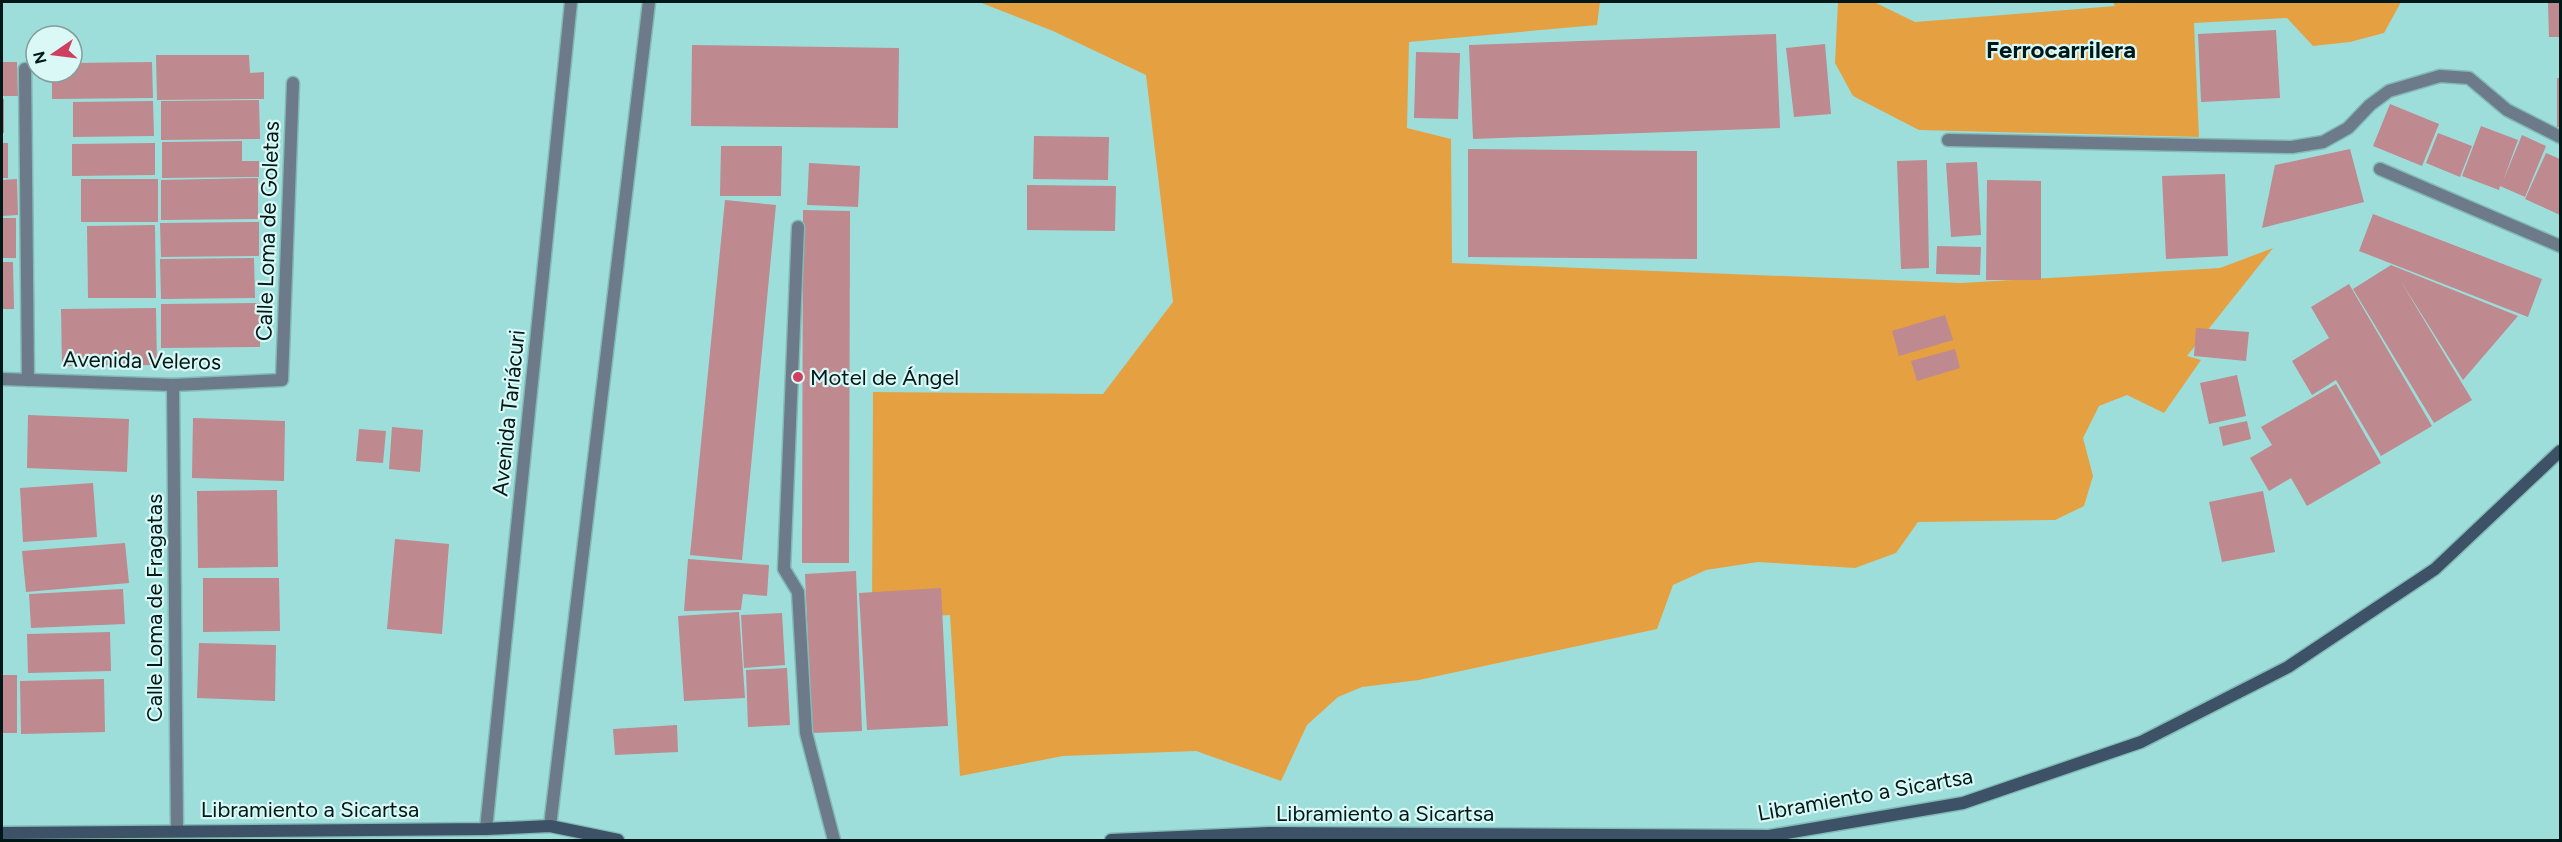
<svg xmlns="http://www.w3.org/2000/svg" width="2562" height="842" font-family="Figtree,sans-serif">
  <rect width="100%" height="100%" fill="#9ededa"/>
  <g fill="#e5a041">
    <path d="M 979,2 L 1600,2 L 1597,25 L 1409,42 L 1407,128 L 1451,139 L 1452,263 L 1961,283 L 2220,268 L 2273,248 L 2187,356 L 2201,360 L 2164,413 L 2127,395 L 2099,406 L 2083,438 L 2093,476 L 2084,506 L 2055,520 L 1918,522 L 1896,553 L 1855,568 L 1758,562 L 1706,570 L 1673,585 L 1657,629 L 1419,680 L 1362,687 L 1338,697 L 1307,725 L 1281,781 L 1196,751 L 1063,756 L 960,776 L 950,615 L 872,620 L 873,392 L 1103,394 L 1173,302 L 1146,75 L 1053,31 Z"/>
    <path d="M 1838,2 L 1874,2 L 1915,22 L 2115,6 L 2113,2 L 2401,2 L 2384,33 L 2350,42 L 2313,46 L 2287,18 L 2194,23 L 2199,137 L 1919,130 L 1853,96 L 1835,63 Z"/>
  </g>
  <g fill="#be898f">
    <path d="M 2548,2 L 2560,2 L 2560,37 L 2549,37 Z"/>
    <path d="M 2276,30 L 2280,98 L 2201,102 L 2198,34 Z"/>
    <path d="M 1776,34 L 1780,128 L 1473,139 L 1469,45 Z"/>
    <path d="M 1825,44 L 1831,114 L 1794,117 L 1786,48 Z"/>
    <path d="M 692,45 L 899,48 L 898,128 L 691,126 Z"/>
    <path d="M 1416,52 L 1460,53 L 1458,119 L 1414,118 Z"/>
    <path d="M 156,55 L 249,55 L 250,73 L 264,72 L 264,99 L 157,100 Z"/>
    <path d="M 2,62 L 17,62 L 18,96 L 2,96 Z"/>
    <path d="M 152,62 L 153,98 L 52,99 L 52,72 L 72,72 L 72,63 Z"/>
    <rect x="2557" y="78" width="3" height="49"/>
    <rect x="2" y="99" width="2" height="34"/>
    <path d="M 259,100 L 260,139 L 161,140 L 161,101 Z"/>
    <path d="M 153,101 L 154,136 L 73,137 L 73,102 Z"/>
    <path d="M 2390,104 L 2439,124 L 2422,166 L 2373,146 Z"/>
    <path d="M 2481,126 L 2518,140 L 2503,181 L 2522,135 L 2546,146 L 2525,197 L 2500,186 L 2499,190 L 2462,176 Z"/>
    <path d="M 2438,133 L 2472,146 L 2460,177 L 2426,163 Z"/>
    <path d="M 1034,136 L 1109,137 L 1108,180 L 1033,179 Z"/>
    <path d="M 242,141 L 242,161 L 259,161 L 259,177 L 162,178 L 162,142 Z"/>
    <rect x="2" y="143" width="6" height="35"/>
    <path d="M 155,143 L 155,175 L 72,176 L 72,144 Z"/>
    <path d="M 721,146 L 782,146 L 781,196 L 720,196 Z"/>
    <path d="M 1468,149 L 1697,151 L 1697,259 L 1468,257 Z"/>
    <path d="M 2350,149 L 2364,202 L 2262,228 L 2275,165 Z"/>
    <path d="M 2546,153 L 2560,159 L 2560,215 L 2525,199 Z"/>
    <path d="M 1927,160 L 1929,268 L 1901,269 L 1897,161 Z"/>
    <path d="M 1977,162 L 1981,235 L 1951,237 L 1946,163 Z"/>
    <path d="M 809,163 L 860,166 L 858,207 L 807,205 Z"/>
    <path d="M 2225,174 L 2228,256 L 2166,259 L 2162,176 Z"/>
    <path d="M 258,178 L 258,219 L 161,220 L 161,180 Z"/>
    <path d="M 17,179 L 18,215 L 2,216 L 2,180 Z"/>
    <rect x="81" y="179" width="77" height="43"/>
    <path d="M 1987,180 L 2041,181 L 2041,280 L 1986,280 Z"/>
    <path d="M 1027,185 L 1116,186 L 1115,231 L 1027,230 Z"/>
    <path d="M 725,200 L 776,205 L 742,560 L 690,555 Z"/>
    <path d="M 803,210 L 850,211 L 849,563 L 802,563 Z"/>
    <path d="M 2373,214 L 2542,279 L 2528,317 L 2359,251 Z"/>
    <rect x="2" y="218" width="14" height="40"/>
    <path d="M 259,222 L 259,256 L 161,257 L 160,223 Z"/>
    <path d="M 155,225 L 156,298 L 88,298 L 87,226 Z"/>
    <path d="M 1937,246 L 1981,247 L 1980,275 L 1936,274 Z"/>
    <path d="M 254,258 L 255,298 L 161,299 L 160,259 Z"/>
    <path d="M 2,262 L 13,262 L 14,309 L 2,309 Z"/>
    <path d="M 2391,265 L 2518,316 L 2463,380 L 2400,280 L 2472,400 L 2434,423 L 2353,289 Z"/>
    <path d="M 2349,284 L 2432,426 L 2381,456 L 2336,380 L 2312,395 L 2292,361 L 2329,338 L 2311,307 Z"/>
    <path d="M 260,303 L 260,347 L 161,348 L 161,304 Z"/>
    <path d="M 156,308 L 157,365 L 62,366 L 61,309 Z"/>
    <path d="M 1945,315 L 1953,340 L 1899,356 L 1892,331 Z"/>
    <path d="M 2196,328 L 2249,332 L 2246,361 L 2194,356 Z"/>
    <path d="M 1955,349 L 1960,368 L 1917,381 L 1911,361 Z"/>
    <path d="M 2237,375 L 2246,416 L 2209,424 L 2200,383 Z"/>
    <path d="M 2336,384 L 2381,463 L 2307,506 L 2291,478 L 2269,491 L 2250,458 L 2272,445 L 2261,427 Z"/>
    <path d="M 28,415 L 129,419 L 127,472 L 27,468 Z"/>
    <path d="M 193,418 L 285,421 L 284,481 L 192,478 Z"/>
    <path d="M 2247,421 L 2251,439 L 2223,446 L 2219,427 Z"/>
    <path d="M 392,427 L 423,430 L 420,472 L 389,469 Z"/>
    <path d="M 359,429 L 386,431 L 383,463 L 356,461 Z"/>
    <path d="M 93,483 L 97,537 L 23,542 L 20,488 Z"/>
    <path d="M 277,490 L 278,567 L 198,568 L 197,491 Z"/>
    <path d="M 2263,491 L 2275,552 L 2222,562 L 2209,502 Z"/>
    <path d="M 395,539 L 449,544 L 442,634 L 387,629 Z"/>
    <path d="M 125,543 L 129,583 L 26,592 L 22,551 Z"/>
    <path d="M 688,559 L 769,565 L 767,596 L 743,594 L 741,610 L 684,611 Z"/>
    <path d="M 856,571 L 862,731 L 812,733 L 805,574 Z"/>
    <path d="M 203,578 L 279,578 L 280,631 L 203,632 Z"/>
    <path d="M 941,588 L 948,726 L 867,730 L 859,593 Z"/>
    <path d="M 123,589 L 125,624 L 31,628 L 29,594 Z"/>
    <path d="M 739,612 L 745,698 L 684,701 L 678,616 Z"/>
    <path d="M 782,613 L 785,665 L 744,668 L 741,615 Z"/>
    <path d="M 110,632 L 111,671 L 28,673 L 27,634 Z"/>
    <path d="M 199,643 L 276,645 L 275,701 L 197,698 Z"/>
    <path d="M 787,668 L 790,725 L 748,727 L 746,670 Z"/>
    <rect x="2" y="675" width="15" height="58"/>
    <path d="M 104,679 L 105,732 L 21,734 L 20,681 Z"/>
    <path d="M 677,725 L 678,752 L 615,755 L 613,729 Z"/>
  </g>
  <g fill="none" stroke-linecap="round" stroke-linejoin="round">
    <defs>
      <path id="service" d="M 798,227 L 784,569 L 798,592 L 806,733 L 834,840"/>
      <g id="minor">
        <path d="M 25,69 L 28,380"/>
        <path d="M 1948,140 L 2292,147 L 2323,142 L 2348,128 L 2370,105 L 2389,91 L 2440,76 L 2469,78 L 2507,110 L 2560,137"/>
        <path d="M 2380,169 L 2560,246"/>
        <path d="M 2,379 L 173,385 L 282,380 L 293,83"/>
        <path d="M 173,385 L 177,831"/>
      </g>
      <g id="tertiary">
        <path d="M 550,826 L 649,2"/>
        <path d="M 486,829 L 571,2"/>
      </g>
      <g id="secondary">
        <path d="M 2,833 L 486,829 L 550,826 L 618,840"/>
        <path d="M 1111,840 L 1269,833 L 1769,836 L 1963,803 L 2141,742 L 2288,667 L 2435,569 L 2560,451"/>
      </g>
    </defs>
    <use href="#service" stroke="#82bab7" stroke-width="15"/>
    <use href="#minor" stroke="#82bab7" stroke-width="15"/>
    <use href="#tertiary" stroke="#82bab7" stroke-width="15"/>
    <use href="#secondary" stroke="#82bab7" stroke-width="15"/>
    <use href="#service" stroke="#6c7a89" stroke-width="12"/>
    <use href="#minor" stroke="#6c7a89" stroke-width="12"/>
    <use href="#tertiary" stroke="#6c7a89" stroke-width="12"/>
    <use href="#secondary" stroke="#3d5167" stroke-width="12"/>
  </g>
  <circle fill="#cf3f5f" stroke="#d9f8f6" stroke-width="2" cx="798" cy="377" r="6"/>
  <g text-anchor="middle" stroke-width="4.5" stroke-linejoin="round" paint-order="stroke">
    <g font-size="22" fill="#001817" stroke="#d9f8f6">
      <text transform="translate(267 231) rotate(-88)" y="8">Calle Loma de Goletas</text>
      <text transform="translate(142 360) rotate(1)" y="8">Avenida Veleros</text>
      <text transform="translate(508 413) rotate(-84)" y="8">Avenida Tariácuri</text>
      <text transform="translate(154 608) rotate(-90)" y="8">Calle Loma de Fragatas</text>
      <text transform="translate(1865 794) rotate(-10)" y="8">Libramiento a Sicartsa</text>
      <text x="310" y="817">Libramiento a Sicartsa</text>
      <text x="1385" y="821">Libramiento a Sicartsa</text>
    </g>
    <g font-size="22" fill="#001817" stroke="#d9f8f6" text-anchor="start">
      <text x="810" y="385">Motel de Ángel</text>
    </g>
    <g font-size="24" font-weight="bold" fill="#001817" stroke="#d9f8f6">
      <text x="2061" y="58">Ferrocarrilera</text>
    </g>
  </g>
  <rect width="2562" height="842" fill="none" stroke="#001817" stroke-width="6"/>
  <g transform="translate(54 54) rotate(256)"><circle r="28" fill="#d9f8f6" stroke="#829e9d" stroke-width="1.5"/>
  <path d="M0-4.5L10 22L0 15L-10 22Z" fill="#cf3f5f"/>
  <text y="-9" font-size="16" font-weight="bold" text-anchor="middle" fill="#001817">N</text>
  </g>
</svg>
